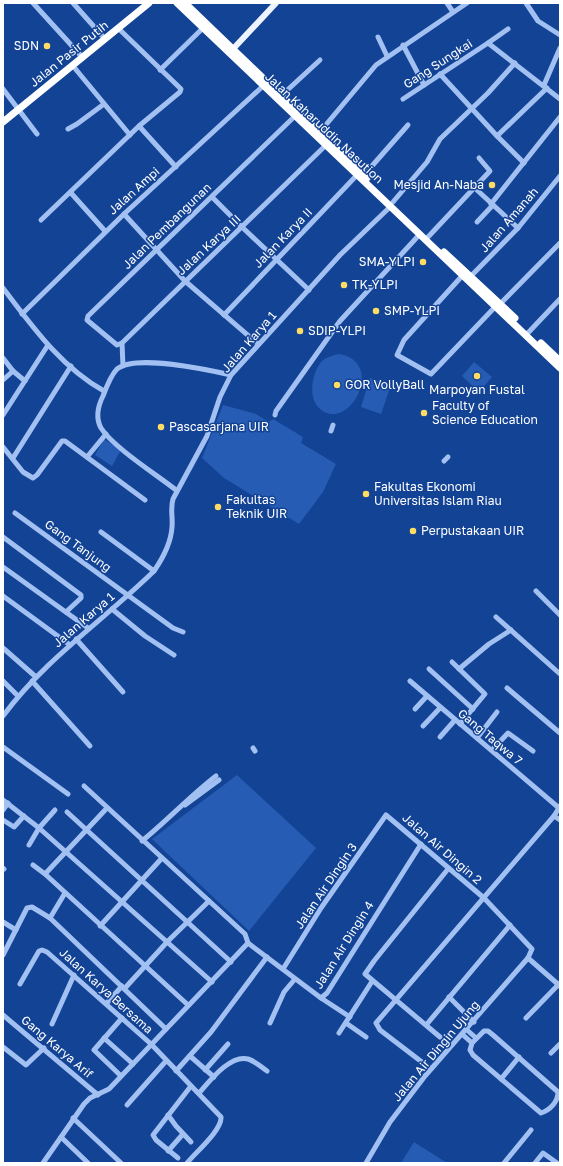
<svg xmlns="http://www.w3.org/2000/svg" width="563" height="1166" font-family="'Golos Text',sans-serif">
  <rect width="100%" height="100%" fill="#134395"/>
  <g fill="#265cb4">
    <path d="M 339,354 C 388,362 347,437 318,407 C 308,396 312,372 322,361 C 327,357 333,355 339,354 Z"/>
    <path d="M 474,362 L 492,377 L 479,392 L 462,376 Z"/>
    <path d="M 370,378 L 391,385 L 381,414 L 361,407 Z"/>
    <path d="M 223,405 L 256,414 L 269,422 L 273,419 L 303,437 L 301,443 L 336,464 L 323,492 L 299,524 L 224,478 L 202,458 Z"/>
    <path d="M 104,439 L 121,450 L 112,466 L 95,455 Z"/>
    <path d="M 237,775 L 316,848 L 249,931 L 152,839 Z"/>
    <path d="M 414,1142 L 447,1163 L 401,1163 Z"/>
  </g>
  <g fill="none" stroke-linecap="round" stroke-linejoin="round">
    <g stroke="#a2c1f2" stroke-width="5">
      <path d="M 33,3 L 83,58"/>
      <path d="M 73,3 L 105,39"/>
      <path d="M 447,3 L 453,12"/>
      <path d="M 526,3 L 538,21 L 560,35"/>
      <path d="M 378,37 L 387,56"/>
      <path d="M 488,43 L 508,29"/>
      <path d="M 403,45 L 424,85"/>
      <path d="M 73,66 L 130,135"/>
      <path d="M 160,70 L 203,28"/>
      <path d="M 440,74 L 497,136 L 524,163"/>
      <path d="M 544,85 L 560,48"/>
      <path d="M 3,89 L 37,134"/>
      <path d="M 282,95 L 320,60"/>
      <path d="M 403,99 L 488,43 L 560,99"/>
      <path d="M 139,126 L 176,167"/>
      <path d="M 68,129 L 77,124 L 104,104"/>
      <path d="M 319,133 L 376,65 L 467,3"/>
      <path d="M 497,136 L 547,88"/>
      <path d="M 364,175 L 408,125"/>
      <path d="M 477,190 L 518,228"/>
      <path d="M 71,193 L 105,231"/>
      <path d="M 213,198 L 243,228 L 309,290"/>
      <path d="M 393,202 L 427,162 L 440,139 L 488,93 L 515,63"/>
      <path d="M 491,204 L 560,117"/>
      <path d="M 124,214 L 185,281 L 258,344"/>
      <path d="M 41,220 L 139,126 L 180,92 L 181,89 L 118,28"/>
      <path d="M 477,222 L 493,205"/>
      <path d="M 428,237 L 490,171 L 479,158"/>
      <path d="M 462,276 L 404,340 L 397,355 L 431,374 L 495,307"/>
      <path d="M 471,276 L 518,228 L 560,176"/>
      <path d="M 3,288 C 32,326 61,367 104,391"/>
      <path d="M 500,304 L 560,243"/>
      <path d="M 22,314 L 124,214 L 263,86"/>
      <path d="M 224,315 L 357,175"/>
      <path d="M 526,335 L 560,299"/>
      <path d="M 122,343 L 117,345 L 87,320 L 88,316 L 295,116"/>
      <path d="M 3,358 L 13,371 L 25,381"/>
      <path d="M 123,366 L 122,343 L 325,146"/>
      <path d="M 3,380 L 13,371"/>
      <path d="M 3,415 L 48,345"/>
      <path d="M 275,415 L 276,411 L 340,321 L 420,234"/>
      <path d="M 331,431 L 333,425"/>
      <path d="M 3,447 L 23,472 L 33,478 L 37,475 L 62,441 L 65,441 L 145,500"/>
      <path d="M 87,457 L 106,434"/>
      <path d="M 13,458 L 71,366"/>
      <path d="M 444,461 L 448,457"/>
      <path d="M 176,490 C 157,475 113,447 101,428 C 95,417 98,406 103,396 C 106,388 111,375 117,369 C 135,354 209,370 231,375"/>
      <path d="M 15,513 L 173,628 L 183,632"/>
      <path d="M 101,532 L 154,571"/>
      <path d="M 3,537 L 81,595 L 81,598 L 66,612"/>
      <path d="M 3,567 L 88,628"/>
      <path d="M 536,591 L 560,615"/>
      <path d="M 3,596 L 70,645"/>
      <path d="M 112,609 L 145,636 L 174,655"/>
      <path d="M 496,617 L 560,674"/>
      <path d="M 76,639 L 123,692"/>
      <path d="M 3,648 L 36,677"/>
      <path d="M 452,662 L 485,694 L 460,724"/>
      <path d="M 429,669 L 473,709"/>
      <path d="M 459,669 L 489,644 L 511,630"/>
      <path d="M 3,681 L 18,696"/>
      <path d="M 32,681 L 90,746"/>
      <path d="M 410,681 L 559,808"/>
      <path d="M 507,688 L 560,733"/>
      <path d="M 415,709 L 427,696"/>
      <path d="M 3,716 C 45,659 104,620 154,571 C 163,558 171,543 172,527 C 173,517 170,509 173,499 L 207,436 L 220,397 L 231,375 L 340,255 L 391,206"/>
      <path d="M 423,726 L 440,708"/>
      <path d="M 440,737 L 455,720"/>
      <path d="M 477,738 L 497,712"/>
      <path d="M 3,747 L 68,794"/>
      <path d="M 253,748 L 255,751"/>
      <path d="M 492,750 L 508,733 L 533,751"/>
      <path d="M 84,786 L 245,934 L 248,943"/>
      <path d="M 3,800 L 39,828 L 212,982"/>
      <path d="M 185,805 L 219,780"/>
      <path d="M 3,810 L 8,803"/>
      <path d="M 67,812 L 231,962"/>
      <path d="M 554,816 L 560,820"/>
      <path d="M 3,820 L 14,827 L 24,816"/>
      <path d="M 142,841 C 168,820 190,796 216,776"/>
      <path d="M 29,845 L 39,828 L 55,810"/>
      <path d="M 33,865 L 45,874 L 188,1005"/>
      <path d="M 3,868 L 4,869"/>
      <path d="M 45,874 L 107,808"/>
      <path d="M 50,918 L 65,893"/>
      <path d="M 3,922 L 16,930"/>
      <path d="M 100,926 L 162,858"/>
      <path d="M 248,943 L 321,998 L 327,993 L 421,844"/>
      <path d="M 3,955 L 27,908 L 32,907 L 50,918 L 166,1029"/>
      <path d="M 528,958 L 560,986"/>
      <path d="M 283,969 L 321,908 L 386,815 L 484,898 L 532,949 L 528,958 L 425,1076 L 390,1122 L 366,1163"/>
      <path d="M 20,984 L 39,951 L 42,950 L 47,952 L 151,1044 L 221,1117 C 222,1130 196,1152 187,1163"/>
      <path d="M 125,988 L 168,941 L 209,901"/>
      <path d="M 449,997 L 474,1022"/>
      <path d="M 321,998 L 350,1017"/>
      <path d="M 106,1004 L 122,986"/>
      <path d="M 3,1015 L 98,1095"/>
      <path d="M 526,1018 L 560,983"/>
      <path d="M 270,1023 L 284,992 L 295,979"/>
      <path d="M 346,1023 L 366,1037"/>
      <path d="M 52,1024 L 74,975"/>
      <path d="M 427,1024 L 510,925"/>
      <path d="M 467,1030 L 476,1038"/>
      <path d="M 484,1031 L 488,1031 L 493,1035 L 558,1092 C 558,1102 550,1110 541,1113 L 473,1055 L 470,1050 L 472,1043 Z"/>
      <path d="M 339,1033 L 371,983"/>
      <path d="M 462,1034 L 472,1043"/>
      <path d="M 440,1037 L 365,974 L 374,961 L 448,869"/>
      <path d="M 104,1038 L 133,1064"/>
      <path d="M 3,1047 L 26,1065 L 44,1048"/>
      <path d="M 551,1053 L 560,1044"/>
      <path d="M 190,1056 L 214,1077"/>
      <path d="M 431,1069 L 380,1030 L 376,1023 L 554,816 L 560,806"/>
      <path d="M 205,1070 L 228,1044"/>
      <path d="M 176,1071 L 211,1032 L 267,957"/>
      <path d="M 121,1076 L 94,1050 L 122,1018"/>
      <path d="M 501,1079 L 519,1057"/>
      <path d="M 199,1093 C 209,1082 230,1054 248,1059 C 255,1061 261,1067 267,1071"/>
      <path d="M 127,1105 L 166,1061"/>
      <path d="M 168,1115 L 176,1126 L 191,1142"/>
      <path d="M 73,1118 L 121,1163"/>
      <path d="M 61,1137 L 88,1163"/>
      <path d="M 168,1151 L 183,1134"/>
      <path d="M 178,1158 L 156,1140 L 153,1135 L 191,1086"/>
      <path d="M 43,1163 L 84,1104 L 90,1098 L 109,1089 L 248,943"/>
      <path d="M 504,1163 L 531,1130"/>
      <path d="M 535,1163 L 543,1153 L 557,1163"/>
    </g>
    <path stroke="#edf3ff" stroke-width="6" d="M 233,49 L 276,3"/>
    <g stroke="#fff" stroke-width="7">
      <path d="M 177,3 L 560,368"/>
      <path d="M 185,3 L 367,178"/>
      <path d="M 3,122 L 149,3"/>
      <path d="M 444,252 L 515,318"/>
      <path d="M 541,343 L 560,361"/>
    </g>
  </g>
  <g fill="#ffdc63" stroke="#134395" stroke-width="1.5">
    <circle cx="47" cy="46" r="4"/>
    <circle cx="492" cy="185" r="4"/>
    <circle cx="423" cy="262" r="4"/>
    <circle cx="344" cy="285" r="4"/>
    <circle cx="376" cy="311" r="4"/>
    <circle cx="300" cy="331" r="4"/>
    <circle cx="477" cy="376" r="4"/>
    <circle cx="337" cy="385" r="4"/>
    <circle cx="424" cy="413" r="4"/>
    <circle cx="161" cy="427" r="4"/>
    <circle cx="366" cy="494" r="4"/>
    <circle cx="218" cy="507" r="4"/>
    <circle cx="413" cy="531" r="4"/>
  </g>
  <g text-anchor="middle" stroke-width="3" stroke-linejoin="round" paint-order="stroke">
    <g font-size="12" fill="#fff" stroke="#134395" text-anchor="start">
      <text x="39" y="50" text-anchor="end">SDN</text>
      <text x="484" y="189" text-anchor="end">Mesjid An-Naba</text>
      <text x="415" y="266" text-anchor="end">SMA-YLPI</text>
      <text x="352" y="289">TK-YLPI</text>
      <text x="384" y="315">SMP-YLPI</text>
      <text x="308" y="335">SDIP-YLPI</text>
      <text x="345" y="389">GOR VollyBall</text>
      <text x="477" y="394" text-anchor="middle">Marpoyan Fustal</text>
      <text x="432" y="410">Faculty of<tspan x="432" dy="14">Science Education</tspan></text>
      <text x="169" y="431">Pascasarjana UIR</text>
      <text x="374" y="491">Fakultas Ekonomi<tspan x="374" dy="14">Universitas Islam Riau</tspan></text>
      <text x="226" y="504">Fakultas<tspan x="226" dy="14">Teknik UIR</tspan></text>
      <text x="421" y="535">Perpustakaan UIR</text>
    </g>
    <g font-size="12" fill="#fff" stroke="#134395">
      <text transform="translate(69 54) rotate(-39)" y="4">Jalan Pasir Putih</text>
      <text transform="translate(438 64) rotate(-33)" y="4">Gang Sungkai</text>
      <text transform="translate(324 128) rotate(43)" y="4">Jalan Kaharuddin Nasution</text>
      <text transform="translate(134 191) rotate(-42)" y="4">Jalan Ampi</text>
      <text transform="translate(509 220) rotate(-49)" y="4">Jalan Amanah</text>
      <text transform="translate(167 226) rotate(-44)" y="4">Jalan Pembangunan</text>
      <text transform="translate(283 238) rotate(-46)" y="4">Jalan Karya II</text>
      <text transform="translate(209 245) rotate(-43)" y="4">Jalan Karya III</text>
      <text transform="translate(249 342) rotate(-49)" y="4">Jalan Karya 1</text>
      <text transform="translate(78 546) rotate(36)" y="4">Gang Tanjung</text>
      <text transform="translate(84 620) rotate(-41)" y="4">Jalan Karya 1</text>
      <text transform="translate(490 737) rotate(40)" y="4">Gang Taqwa 7</text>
      <text transform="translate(442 849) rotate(41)" y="4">Jalan Air Dingin 2</text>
      <text transform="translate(326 886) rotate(-56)" y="4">Jalan Air Dingin 3</text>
      <text transform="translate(344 945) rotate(-58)" y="4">Jalan Air Dingin 4</text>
      <text transform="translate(106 991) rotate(42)" y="4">Jalan Karya Bersama</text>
      <text transform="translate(57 1047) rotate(40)" y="4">Gang Karya Arif</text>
      <text transform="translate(436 1051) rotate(-50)" y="4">Jalan Air Dingin Ujung</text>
    </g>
  </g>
  <rect width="563" height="1166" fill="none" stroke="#ffffff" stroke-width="8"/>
</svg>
